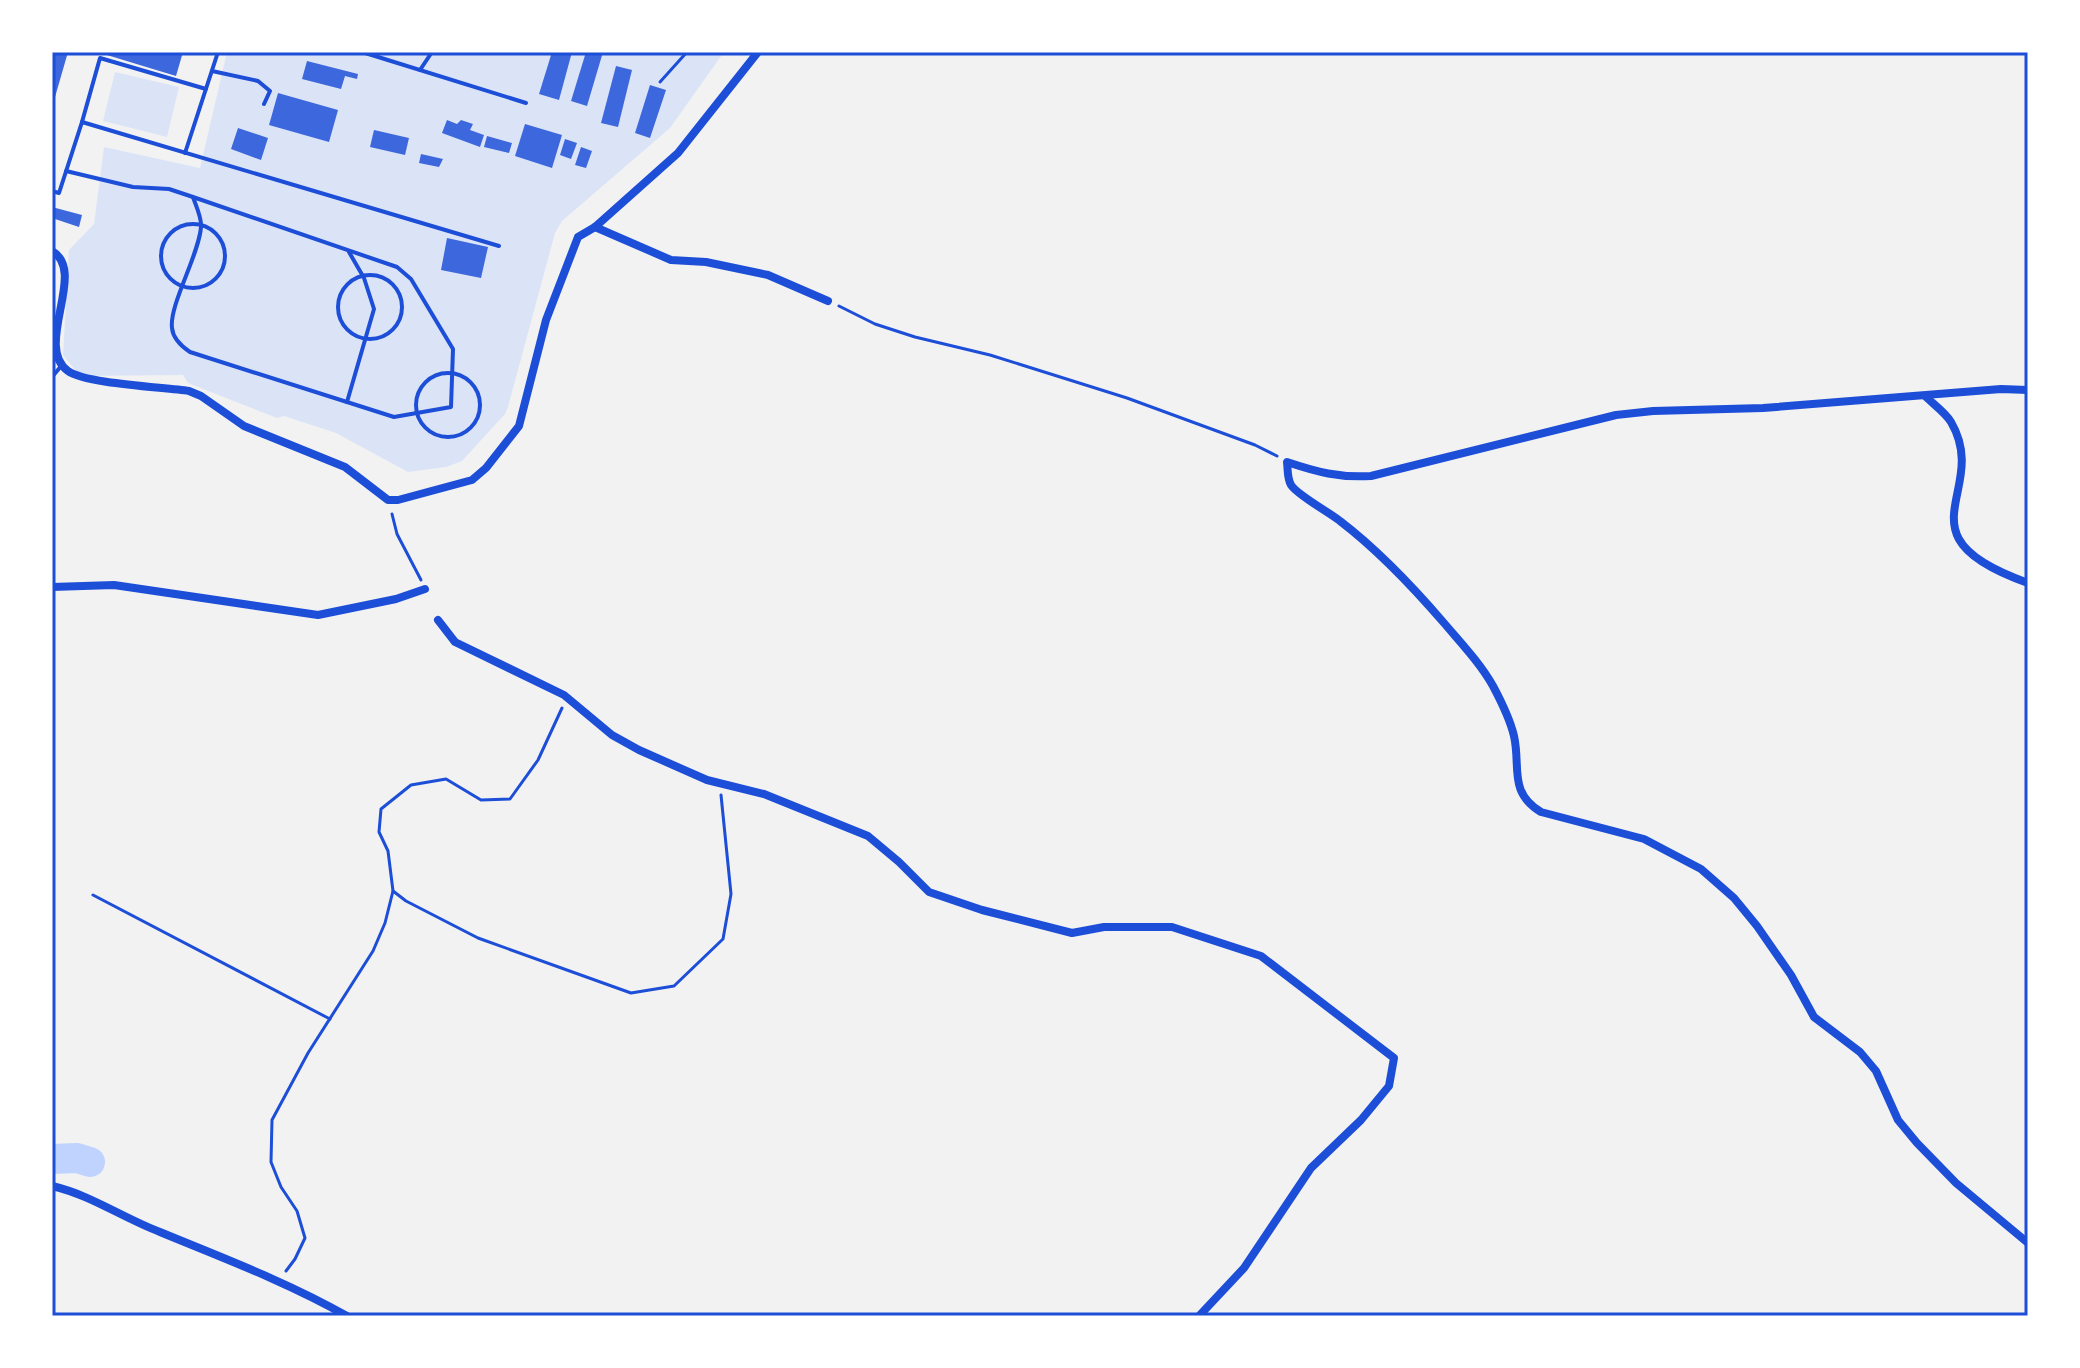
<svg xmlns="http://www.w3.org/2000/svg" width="2080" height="1368" font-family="'Varela Round',sans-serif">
  <rect width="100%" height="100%" fill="#f2f2f2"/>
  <g fill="#dbe4f7">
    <path d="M 227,52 L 724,52 L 670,128 L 562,221 L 555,233 L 508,407 L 505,414 L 462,461 L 446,467 L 408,472 L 336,433 L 284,416 L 277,418 L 188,383 L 183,375 L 80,376 L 63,355 L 69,250 L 94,224 L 104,147 L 200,168 Z"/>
    <path d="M 115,72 L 179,87 L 167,137 L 103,121 Z"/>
  </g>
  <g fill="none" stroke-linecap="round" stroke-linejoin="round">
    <path stroke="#bfd3fe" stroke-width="30" d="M 52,1159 L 77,1158 L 90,1162"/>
  </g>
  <g fill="#3d67dc">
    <path d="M 52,52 L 68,52 L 53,104 L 52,104 Z"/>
    <path d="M 97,52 L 183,52 L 176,76 Z"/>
    <path d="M 552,52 L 572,52 L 559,100 L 539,94 Z"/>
    <path d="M 586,52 L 603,52 L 587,106 L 571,101 Z"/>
    <path d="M 307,61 L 358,74 L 357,79 L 345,76 L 341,89 L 302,79 Z"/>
    <path d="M 616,66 L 632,70 L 618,127 L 601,123 Z"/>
    <path d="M 650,85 L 666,90 L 650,138 L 635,133 Z"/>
    <path d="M 278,93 L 338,110 L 329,142 L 269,125 Z"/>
    <path d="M 447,120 L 457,124 L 461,120 L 473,124 L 470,130 L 484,135 L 480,147 L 442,133 Z"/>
    <path d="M 525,124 L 562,135 L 552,168 L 515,156 Z"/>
    <path d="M 238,128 L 268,138 L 261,160 L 231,149 Z"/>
    <path d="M 374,130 L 409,138 L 405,155 L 370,147 Z"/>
    <path d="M 487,136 L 512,143 L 509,153 L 484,147 Z"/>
    <path d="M 565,139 L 577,143 L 571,159 L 560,155 Z"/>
    <path d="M 581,147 L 592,151 L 586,168 L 575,165 Z"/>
    <path d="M 421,154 L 443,159 L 439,167 L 419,163 Z"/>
    <path d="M 52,207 L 82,215 L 79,227 L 52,218 Z"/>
    <path d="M 447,238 L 488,247 L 481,278 L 441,270 Z"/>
  </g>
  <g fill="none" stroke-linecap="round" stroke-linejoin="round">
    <g stroke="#1d4ed8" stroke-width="3">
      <path d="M 660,82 L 687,52"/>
      <path d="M 839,306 L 875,324 L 915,337 L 990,355 L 1127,398 L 1255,445 L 1277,456"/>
      <path d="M 392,514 L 397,534 L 421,580"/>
      <path d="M 562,708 L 538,760 L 510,799 L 481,800 L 446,779 L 411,785 L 381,809 L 379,832 L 388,851 L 393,891 L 406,901 L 478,938 L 631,993 L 674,986 L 723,939 L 731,894 L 721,795"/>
      <path d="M 93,895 L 330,1019"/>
      <path d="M 286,1271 L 295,1259 L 305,1238 L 297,1211 L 281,1187 L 271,1162 L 272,1120 L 308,1053 L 373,951 L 385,923 L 393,891"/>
    </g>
    <g stroke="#1d4ed8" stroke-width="4">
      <path d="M 362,52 L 526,103"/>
      <path d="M 420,70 L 432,52"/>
      <path d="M 212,71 L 258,81 L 270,91 L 264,104"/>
      <path d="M 82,122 L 100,58 L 206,89"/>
      <path d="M 185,153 L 218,52"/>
      <path d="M 66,171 L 133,187 L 169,189 L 193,197 L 397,267 L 411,279 L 453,349 L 451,407 L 394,417 L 190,352 C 181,346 173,339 172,328 C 169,305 199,255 201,227 C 202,218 196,206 193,197"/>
      <path d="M 52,191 L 59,193 L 82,122 L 499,246"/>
      <circle cx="193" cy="256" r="32"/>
      <circle cx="370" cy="307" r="32"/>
      <circle cx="448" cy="405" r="32"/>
      <path d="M 52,377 L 62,365"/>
      <path d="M 347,402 L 374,309 L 364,278 L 349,252"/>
    </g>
    <g stroke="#1d4ed8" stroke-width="8">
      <path d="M 595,227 L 671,260 L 706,262 L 768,275 L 828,301"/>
      <path d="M 52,251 C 88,271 33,347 68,371 C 86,384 162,387 189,391 L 201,396 L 244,426 L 345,467 L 388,500 L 398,500 L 472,480 L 486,468 L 519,426 L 546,320 L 578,237 L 595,227 L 678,153 L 758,52"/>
      <path d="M 2028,390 L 2001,389 L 1763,408 L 1653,411 L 1616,415 L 1371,476 C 1339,478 1317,472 1287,462 C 1288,470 1287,478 1291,485 C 1297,495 1329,512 1340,521 C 1378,550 1413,587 1444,623 C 1461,643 1480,663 1493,686 C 1501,701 1510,719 1514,736 C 1521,767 1508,792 1541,812 L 1644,839 L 1701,869 L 1734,898 L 1757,926 L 1791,975 L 1814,1017 L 1860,1052 L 1876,1071 L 1898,1120 L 1917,1143 L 1956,1183 L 2028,1243"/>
      <path d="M 1925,396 C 1933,404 1945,412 1951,422 C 1992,492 1893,535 2028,583"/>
      <path d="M 52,587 L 114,585 L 318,615 L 396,599 L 425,589"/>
      <path d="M 438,620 L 455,642 L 564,695 L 612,735 L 639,750 L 707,780 L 764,794 L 868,836 L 899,862 L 929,892 L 982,910 L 1072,933 L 1104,927 L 1172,927 L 1261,956 L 1394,1058 L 1389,1086 L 1361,1120 L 1311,1168 L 1244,1268 L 1199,1316"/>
      <path d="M 52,1186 C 91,1195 123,1218 160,1232 C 223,1258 287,1282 347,1316"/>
    </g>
  </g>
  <rect width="2080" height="1368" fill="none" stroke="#ffffff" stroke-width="108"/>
  <rect x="54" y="54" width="1972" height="1260" fill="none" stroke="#1d4ed8" stroke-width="3"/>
</svg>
